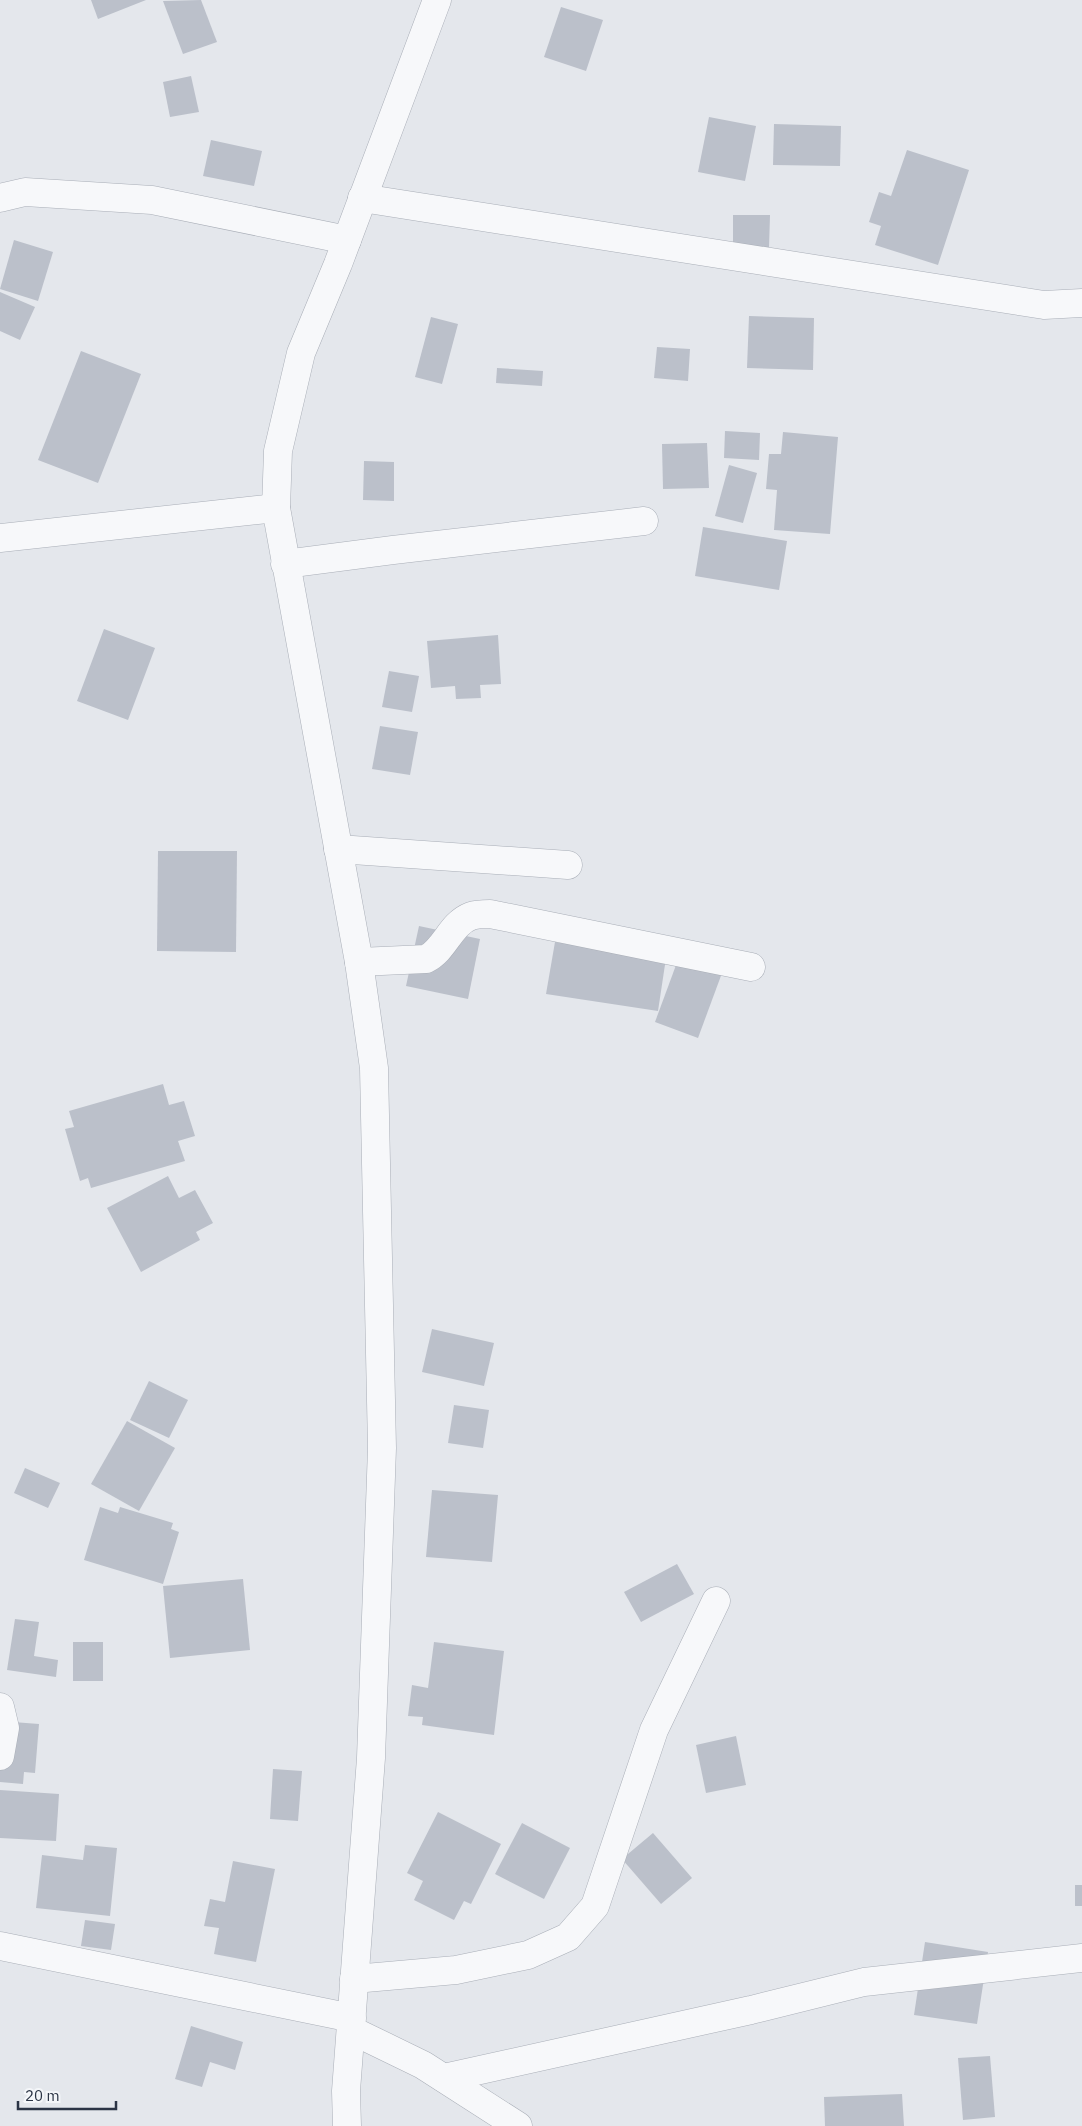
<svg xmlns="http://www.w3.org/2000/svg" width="1082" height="2126" font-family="'IBM Plex Sans',sans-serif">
  <rect width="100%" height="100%" fill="#e4e7ec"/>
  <g fill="#bbc0ca">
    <path d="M 91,0 L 146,0 L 98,19 Z"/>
    <path d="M 201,0 L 217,42 L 183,54 L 163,1 Z"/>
    <path d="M 561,7 L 603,20 L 586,71 L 544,57 Z"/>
    <path d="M 191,76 L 199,112 L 170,117 L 163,82 Z"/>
    <path d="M 709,117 L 756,126 L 745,181 L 698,172 Z"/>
    <path d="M 774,124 L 841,126 L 840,166 L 773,165 Z"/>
    <path d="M 211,140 L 262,151 L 254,186 L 203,176 Z"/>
    <path d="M 907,150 L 969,170 L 938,265 L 875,245 L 881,226 L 869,222 L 879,192 L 891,196 Z"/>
    <path d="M 733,215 L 770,215 L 769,247 L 733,247 Z"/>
    <path d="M 14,240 L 53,252 L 38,301 L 0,289 Z"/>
    <path d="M 0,292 L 35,307 L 20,340 L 0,331 Z"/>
    <path d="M 749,316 L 814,318 L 813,370 L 747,368 Z"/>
    <path d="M 431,317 L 458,324 L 442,384 L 415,377 Z"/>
    <path d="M 657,347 L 690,349 L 688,381 L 654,378 Z"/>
    <path d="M 81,351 L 141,374 L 98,483 L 38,460 Z"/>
    <path d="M 497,368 L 543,371 L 542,386 L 496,383 Z"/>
    <path d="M 725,431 L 760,433 L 759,460 L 724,458 Z"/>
    <path d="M 783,432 L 838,437 L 830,534 L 774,530 L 777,490 L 766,489 L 769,454 L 781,454 Z"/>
    <path d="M 707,443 L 709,488 L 663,489 L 662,444 Z"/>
    <path d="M 364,461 L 394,462 L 394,501 L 363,500 Z"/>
    <path d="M 729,465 L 757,473 L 743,523 L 715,516 Z"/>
    <path d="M 703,527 L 787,541 L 779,590 L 695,576 Z"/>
    <path d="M 104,629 L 155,648 L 128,720 L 77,701 Z"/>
    <path d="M 498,635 L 501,684 L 480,685 L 481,698 L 456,699 L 455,686 L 431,688 L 427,641 Z"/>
    <path d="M 389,671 L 419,676 L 412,712 L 382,707 Z"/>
    <path d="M 380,726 L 418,732 L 410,775 L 372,769 Z"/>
    <path d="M 158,851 L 237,851 L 236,952 L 157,951 Z"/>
    <path d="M 419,926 L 480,939 L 468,999 L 406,986 Z"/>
    <path d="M 555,942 L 666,958 L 658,1011 L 546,994 Z"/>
    <path d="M 679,957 L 722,973 L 698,1038 L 655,1022 Z"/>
    <path d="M 163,1084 L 169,1105 L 184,1101 L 195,1136 L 178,1141 L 185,1161 L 91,1188 L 88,1178 L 80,1181 L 65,1129 L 74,1127 L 69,1111 Z"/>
    <path d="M 168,1176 L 179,1198 L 195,1190 L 213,1223 L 196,1232 L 200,1240 L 141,1272 L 107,1208 Z"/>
    <path d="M 432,1329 L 494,1343 L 484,1386 L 422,1372 Z"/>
    <path d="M 149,1381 L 188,1400 L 169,1438 L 130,1420 Z"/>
    <path d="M 454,1405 L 489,1410 L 483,1448 L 448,1443 Z"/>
    <path d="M 127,1421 L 175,1448 L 139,1511 L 91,1484 Z"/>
    <path d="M 25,1468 L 60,1483 L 48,1508 L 14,1493 Z"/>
    <path d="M 432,1490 L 498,1495 L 492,1562 L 426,1557 Z"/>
    <path d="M 100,1507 L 118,1513 L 120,1507 L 173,1523 L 171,1529 L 179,1532 L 163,1584 L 84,1560 Z"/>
    <path d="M 677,1564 L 694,1594 L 641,1622 L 624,1592 Z"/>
    <path d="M 243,1579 L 250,1650 L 170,1658 L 163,1586 Z"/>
    <path d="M 15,1619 L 39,1622 L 34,1656 L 58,1660 L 56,1677 L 7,1670 Z"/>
    <rect x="73" y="1642" width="30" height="39"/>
    <path d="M 434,1642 L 504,1651 L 494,1735 L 422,1725 L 423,1717 L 408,1716 L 412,1685 L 428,1688 Z"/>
    <path d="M 0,1721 L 39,1724 L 35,1773 L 24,1772 L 23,1784 L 0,1782 Z"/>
    <path d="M 736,1736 L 746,1785 L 706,1793 L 696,1745 Z"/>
    <path d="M 273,1769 L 302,1771 L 298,1821 L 270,1819 Z"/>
    <path d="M 0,1790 L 59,1794 L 56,1841 L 0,1838 Z"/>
    <path d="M 438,1812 L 501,1844 L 471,1904 L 464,1901 L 454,1920 L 414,1900 L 423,1881 L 407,1873 Z"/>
    <path d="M 522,1823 L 570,1848 L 544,1899 L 495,1874 Z"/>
    <path d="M 653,1833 L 692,1878 L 661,1904 L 622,1859 Z"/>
    <path d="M 85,1845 L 117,1848 L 110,1916 L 36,1908 L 42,1855 L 83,1860 Z"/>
    <path d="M 233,1861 L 275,1869 L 256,1962 L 214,1954 L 219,1928 L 204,1926 L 210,1899 L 225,1902 Z"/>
    <rect x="1075" y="1885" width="7" height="21"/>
    <path d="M 85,1920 L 115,1924 L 111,1950 L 81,1946 Z"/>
    <path d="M 925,1942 L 988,1952 L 977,2024 L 914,2015 Z"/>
    <path d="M 191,2026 L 243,2042 L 235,2070 L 210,2062 L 202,2087 L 175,2079 Z"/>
    <path d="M 990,2056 L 995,2117 L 963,2120 L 958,2058 Z"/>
    <path d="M 902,2094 L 904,2126 L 825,2126 L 824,2097 Z"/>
  </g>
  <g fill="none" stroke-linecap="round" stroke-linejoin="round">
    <defs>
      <g id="minor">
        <path d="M 0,198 L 25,192 L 152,200 L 347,240"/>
        <path d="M 362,198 L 1044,305 L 1082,303"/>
        <path d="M 0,538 L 276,508"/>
        <path d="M 285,564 L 393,550 L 644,521"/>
        <path d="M 338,849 L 568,865"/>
        <path d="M 359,962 L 426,959 C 445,950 450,924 471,916 C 477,914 484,914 490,914 L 751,967"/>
        <path d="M 0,1707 L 5,1728 L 0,1756"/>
        <path d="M 0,1946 L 352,2018"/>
        <path d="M 354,1979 L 456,1970 L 528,1955 L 568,1937 L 595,1906 L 654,1730 L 716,1601"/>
        <path d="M 351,2030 L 423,2065 L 518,2126"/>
        <path d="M 444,2078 L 751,2010 L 864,1982 L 1082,1958"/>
        <path d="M 347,2126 L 346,2091 L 371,1758 L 382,1448 L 374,1068 L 359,962 L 276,508 L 278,451 L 301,353 L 338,264 L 437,0"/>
      </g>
    </defs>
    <use href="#minor" stroke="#a9aeb7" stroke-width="29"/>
    <use href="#minor" stroke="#f7f8fa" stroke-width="28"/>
  </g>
  <path d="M18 2101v8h98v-8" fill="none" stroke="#2b3445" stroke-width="2.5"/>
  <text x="25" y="2101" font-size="15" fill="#2b3445" stroke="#f4f6f9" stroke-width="4" paint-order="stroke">20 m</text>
</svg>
